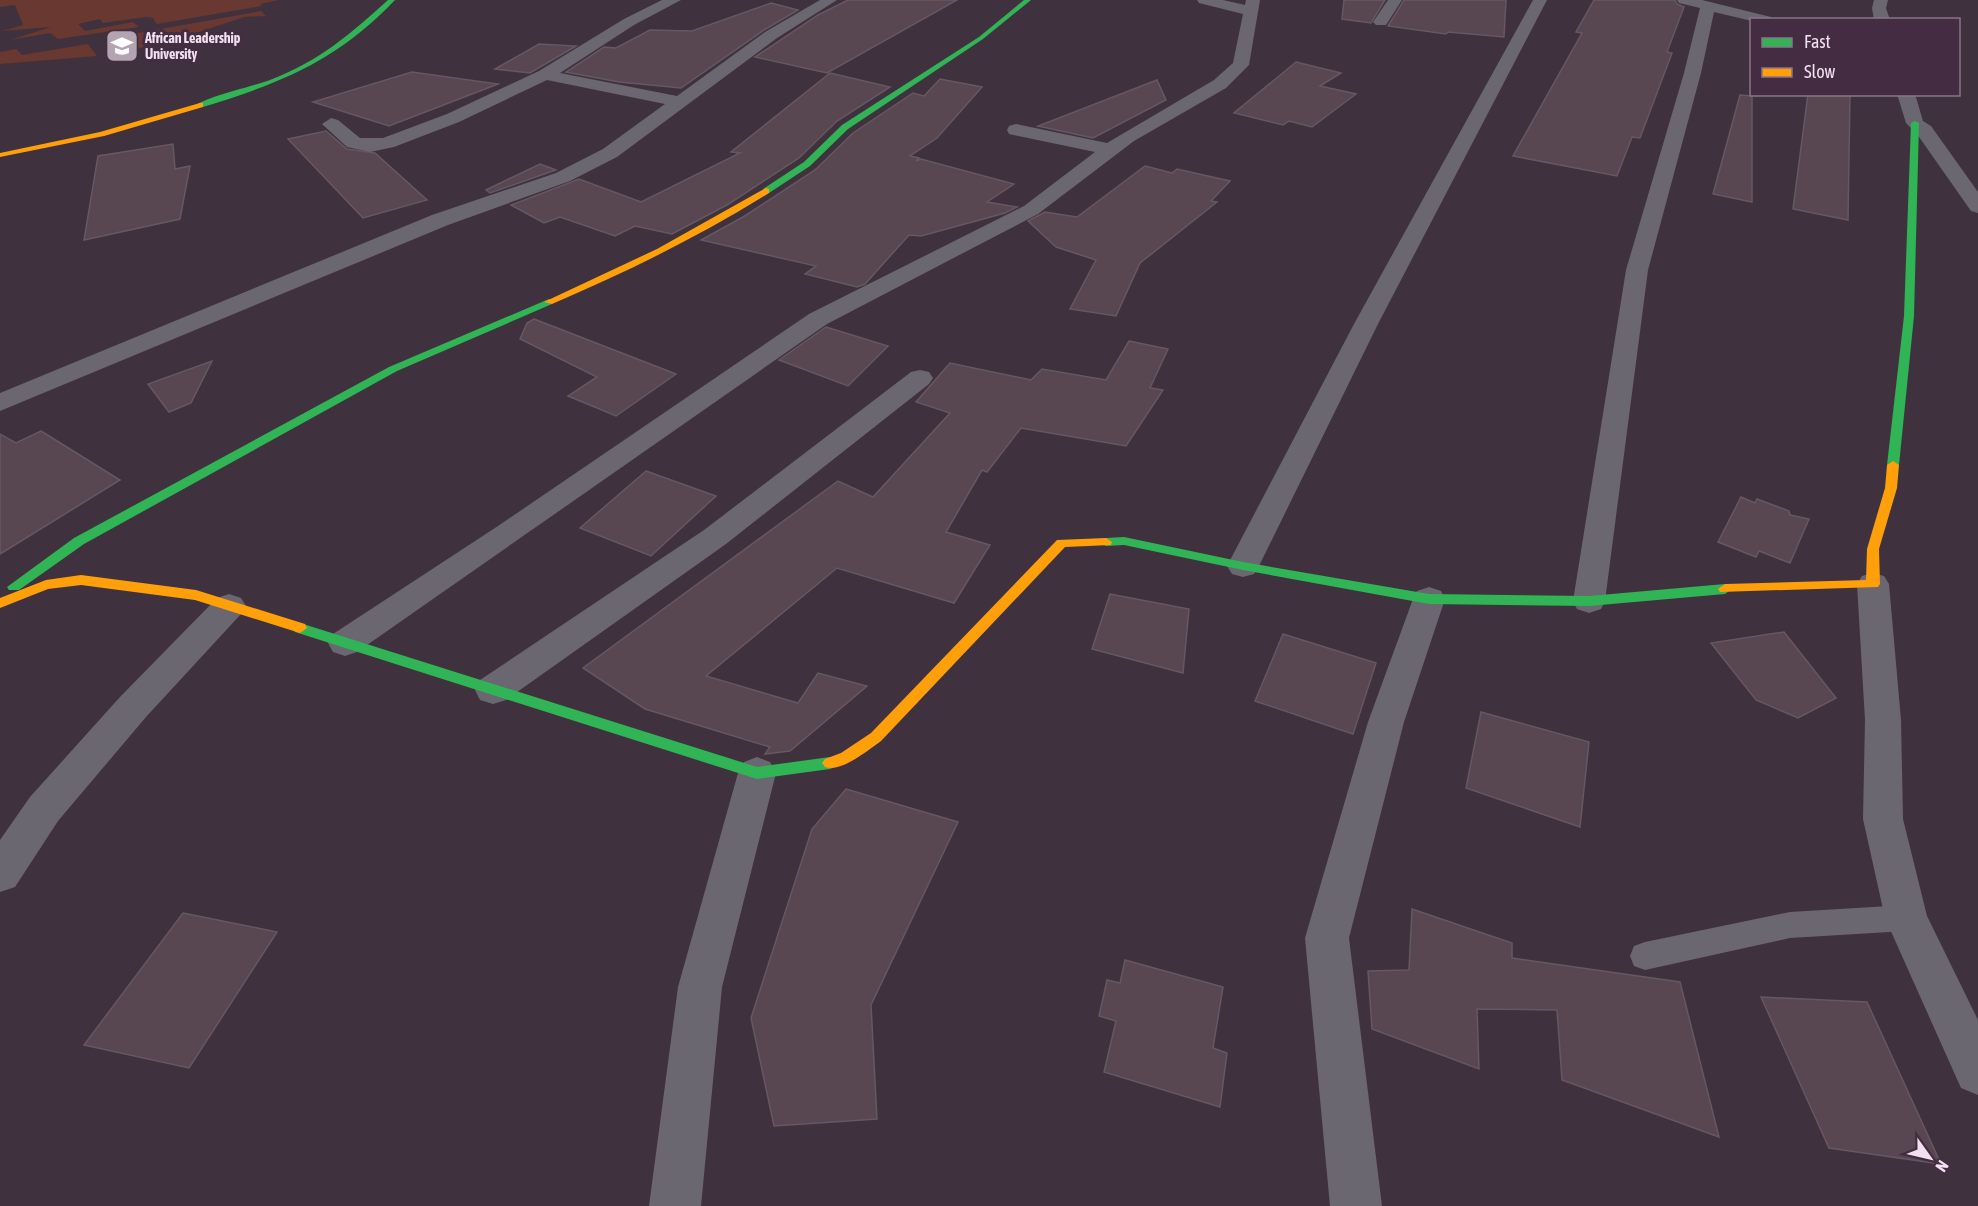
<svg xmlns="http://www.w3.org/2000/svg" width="1978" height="1206" font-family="'Asap Condensed',sans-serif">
  <rect width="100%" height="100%" fill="#3f323e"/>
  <g fill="#683831">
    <path d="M 0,0 L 279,0 L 260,4 L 262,6 L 157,24 L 153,18 L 146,17 L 103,23 L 100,19 L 78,24 L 85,31 L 133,22 L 139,27 L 58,39 L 50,33 L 10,40 L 51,27 L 2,31 L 23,25 L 15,5 L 0,7 Z"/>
    <path d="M 261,11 L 266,16 L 244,17 L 172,41 L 121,52 L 110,38 Z"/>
    <path d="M 88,44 L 97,56 L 0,64 L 0,52 L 16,49 L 22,55 Z"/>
  </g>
  <g fill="#584750" stroke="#655860" stroke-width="1.5">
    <path d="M 848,0 L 957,0 L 827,73 L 755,57 L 818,15 Z"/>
    <path d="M 1344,0 L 1385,0 L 1371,23 L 1342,19 Z"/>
    <path d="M 1404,0 L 1506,0 L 1504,37 L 1448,32 L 1446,34 L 1388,26 Z"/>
    <path d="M 1594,0 L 1675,0 L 1677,4 L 1684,7 L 1667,52 L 1672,53 L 1640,138 L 1632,137 L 1617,176 L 1513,156 L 1582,33 L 1576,32 Z"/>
    <path d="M 771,3 L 798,10 L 764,30 L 681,88 L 619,82 L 566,72 L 604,47 L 616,48 L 650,30 L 692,31 Z"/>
    <path d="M 539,44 L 576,46 L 530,73 L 495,69 Z"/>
    <path d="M 1296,62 L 1341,73 L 1320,86 L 1356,94 L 1312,127 L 1289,121 L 1283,125 L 1234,113 Z"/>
    <path d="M 412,72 L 498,84 L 389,126 L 313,102 Z"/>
    <path d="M 830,73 L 890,87 L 837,121 L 799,158 L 727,205 L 672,234 L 635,226 L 615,236 L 560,217 L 544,223 L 511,205 L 579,179 L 641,202 L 740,153 L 731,152 Z"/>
    <path d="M 940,79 L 982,87 L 937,138 L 910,156 L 919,158 L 916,161 L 921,159 L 1014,184 L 987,202 L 1017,207 L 1005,213 L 921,236 L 909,235 L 865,284 L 857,287 L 805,274 L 816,266 L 701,240 L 743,217 L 815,170 L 853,133 L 913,93 L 924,96 Z"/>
    <path d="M 1157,80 L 1166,100 L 1093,138 L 1038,126 Z"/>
    <path d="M 1808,94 L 1850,94 L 1848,220 L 1793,209 Z"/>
    <path d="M 1740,95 L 1752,96 L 1752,202 L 1713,194 Z"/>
    <path d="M 326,131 L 347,149 L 375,153 L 427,200 L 363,218 L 288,139 Z"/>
    <path d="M 173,144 L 175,169 L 190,166 L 180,219 L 84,240 L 98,156 Z"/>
    <path d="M 540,164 L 556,170 L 490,193 L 486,190 Z"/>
    <path d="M 1145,166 L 1172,173 L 1177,169 L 1230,181 L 1211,201 L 1217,202 L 1140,263 L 1116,316 L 1070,309 L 1096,260 L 1056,247 L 1028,221 L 1045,212 L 1077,217 Z"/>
    <path d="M 534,319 L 676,374 L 616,416 L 568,396 L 597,377 L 520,339 L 527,323 Z"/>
    <path d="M 826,327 L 888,346 L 848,386 L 779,360 Z"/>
    <path d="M 1129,341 L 1168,349 L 1150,388 L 1163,390 L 1126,446 L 1021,428 L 987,472 L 982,470 L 946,532 L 990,545 L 954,603 L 837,568 L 706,676 L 798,703 L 818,673 L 867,686 L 790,751 L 765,754 L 770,747 L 645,709 L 583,668 L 838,481 L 873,497 L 950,413 L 916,402 L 950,363 L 1031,380 L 1042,369 L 1106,380 Z"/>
    <path d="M 212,361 L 191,403 L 169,412 L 148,384 Z"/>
    <path d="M 41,431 L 120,480 L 0,554 L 0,434 L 16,443 Z"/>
    <path d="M 646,471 L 716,496 L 651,556 L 580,528 Z"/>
    <path d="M 1741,497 L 1755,503 L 1757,499 L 1789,511 L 1790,515 L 1809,519 L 1790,563 L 1759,551 L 1756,557 L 1718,542 Z"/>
    <path d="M 1110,594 L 1189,609 L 1183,673 L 1092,649 Z"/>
    <path d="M 1784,632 L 1836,698 L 1798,718 L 1756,700 L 1711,643 Z"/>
    <path d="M 1283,634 L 1376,663 L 1353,734 L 1255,701 Z"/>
    <path d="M 1481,712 L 1589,742 L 1580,827 L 1466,788 Z"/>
    <path d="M 846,789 L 958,822 L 871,1005 L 877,1119 L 774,1126 L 751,1018 L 812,829 Z"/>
    <path d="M 1412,909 L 1512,943 L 1512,958 L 1680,982 L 1719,1137 L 1562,1080 L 1557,1010 L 1477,1009 L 1479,1069 L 1372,1029 L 1368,971 L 1409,970 Z"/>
    <path d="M 183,913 L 277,932 L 189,1068 L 84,1045 Z"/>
    <path d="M 1125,960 L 1223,987 L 1213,1048 L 1227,1053 L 1220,1107 L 1104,1072 L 1116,1021 L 1099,1016 L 1107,980 L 1120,983 Z"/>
    <path d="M 1761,997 L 1867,1002 L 1941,1164 L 1829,1148 Z"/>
  </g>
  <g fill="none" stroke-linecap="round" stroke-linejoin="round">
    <path fill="#6a6770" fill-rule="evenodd" d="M 1906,905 L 1916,909 L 1921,918 L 1916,927 L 1906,931 L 1790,938 L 1645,970 L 1634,966 L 1630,956 L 1634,946 L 1645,942 L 1790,912 Z"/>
    <g fill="#6a6770" fill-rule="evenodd">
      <path d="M 662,0 L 681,0 L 634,25 L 560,73 L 677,96 L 765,32 L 820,0 L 837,0 L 777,38 L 617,157 L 570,181 L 448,225 L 0,411 L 0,393 L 432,215 L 556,173 L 603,149 L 665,104 L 547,80 L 459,122 L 394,147 L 370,152 L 347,147 L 322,124 L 331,118 L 338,120 L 360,138 L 383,138 L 447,114 L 539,71 L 624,19 Z"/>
      <path d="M 1197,0 L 1223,0 L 1245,5 L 1246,0 L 1260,0 L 1249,65 L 1226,88 L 1134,141 L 1038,214 L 827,324 L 357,652 L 345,656 L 333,652 L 328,643 L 333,634 L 498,526 L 809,314 L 1024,206 L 1095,152 L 1009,134 L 1007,130 L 1009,126 L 1016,124 L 1107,143 L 1214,80 L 1233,63 L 1243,14 L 1199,3 Z"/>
      <path d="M 1388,0 L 1402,0 L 1386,25 L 1376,25 L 1373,22 Z"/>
      <path d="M 1533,0 L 1547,0 L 1378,324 L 1259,566 L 1254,574 L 1243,577 L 1232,574 L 1227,566 L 1354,324 Z"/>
      <path d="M 1677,0 L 1702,0 L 1771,17 L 1773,20 L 1752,21 L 1714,12 L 1701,73 L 1648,270 L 1605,601 L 1601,609 L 1589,613 L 1577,609 L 1573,601 L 1626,270 L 1684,73 L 1700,8 L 1679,3 Z"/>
      <path d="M 1874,0 L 1888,0 L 1886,8 L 1890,20 L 1874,20 L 1872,8 Z"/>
      <path d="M 1897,94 L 1915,94 L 1923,121 L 1931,126 L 1978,192 L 1978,213 L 1971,211 L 1917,134 L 1906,123 Z"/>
      <path d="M 920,370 L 929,372 L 933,378 L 929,384 L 726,544 L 506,700 L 493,704 L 480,700 L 475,690 L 480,680 L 704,530 L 911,372 Z"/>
      <path d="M 1873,573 L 1884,576 L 1889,584 L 1901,720 L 1903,819 L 1927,916 L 1978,1020 L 1978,1095 L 1961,1088 L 1885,918 L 1863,819 L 1865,720 L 1857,584 L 1862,576 Z"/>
      <path d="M 1429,587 L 1441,591 L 1445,599 L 1404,722 L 1349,938 L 1382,1206 L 1330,1206 L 1305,938 L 1368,722 L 1413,599 L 1417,591 Z"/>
      <path d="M 229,594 L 241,598 L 246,606 L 241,614 L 146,717 L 58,821 L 15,887 L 0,892 L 0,840 L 30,797 L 120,697 L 217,598 Z"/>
      <path d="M 757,757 L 770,762 L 776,773 L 722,987 L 701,1206 L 649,1206 L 678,987 L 738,773 L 744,762 Z"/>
    </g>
    <g fill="#30b455" fill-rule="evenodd">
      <path d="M 388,0 L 395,0 C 337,61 281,83 203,107 L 196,105 C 212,95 251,87 270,80 C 321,60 349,35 388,0 Z"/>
      <path d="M 1024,0 L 1031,0 L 983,39 L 848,129 L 810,166 L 769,193 L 763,193 L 763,189 L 804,162 L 842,125 L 979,37 Z"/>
      <path d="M 1915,121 L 1919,123 L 1914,316 L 1899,465 L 1893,469 L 1887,465 L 1904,316 L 1911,123 Z"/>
      <path d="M 549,299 L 554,302 L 552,304 L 397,371 L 84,544 L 19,590 L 9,590 L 7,587 L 74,538 L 389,367 Z"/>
      <path d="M 1124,537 L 1243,562 L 1429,594 L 1589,596 L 1725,584 L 1732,589 L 1725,594 L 1589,606 L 1429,604 L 1243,570 L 1124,545 L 1106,546 L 1100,542 L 1106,538 Z"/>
      <path d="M 300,623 L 757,767 L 830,757 L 835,759 L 838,763 L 835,767 L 830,769 L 757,779 L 295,632 L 293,628 L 295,624 Z"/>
    </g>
    <g fill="#ff9f0a" fill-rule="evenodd">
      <path d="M 200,103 L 203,103 L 203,107 L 104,136 L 0,157 L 0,153 L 100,132 Z"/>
      <path d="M 766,188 L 769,189 L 769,193 C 700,236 627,272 552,304 L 544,302 L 657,249 Z"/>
      <path d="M 1893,461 L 1899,465 L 1897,488 L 1879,549 L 1880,584 L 1878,587 L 1720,592 L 1718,589 L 1725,584 L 1866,580 L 1867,549 L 1885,488 L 1887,465 Z"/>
      <path d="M 1106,538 L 1112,542 L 1111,545 L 1065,547 L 881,741 C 868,750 841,773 825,767 L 822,763 L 825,759 L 841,753 L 871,733 L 1057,540 Z"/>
      <path d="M 81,575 L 196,590 L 305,624 L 307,628 L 300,633 L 195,600 L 81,585 L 48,589 L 0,608 L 0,598 L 46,580 Z"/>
    </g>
  </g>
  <defs>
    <symbol id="university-square" viewBox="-11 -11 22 22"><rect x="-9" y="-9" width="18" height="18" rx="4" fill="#b2a4b1" stroke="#442d43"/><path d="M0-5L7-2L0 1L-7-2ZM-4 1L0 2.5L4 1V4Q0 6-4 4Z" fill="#fff"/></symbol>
  </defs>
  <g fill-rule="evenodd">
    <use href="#university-square" x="103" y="27" width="38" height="38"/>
  </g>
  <g text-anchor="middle" stroke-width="6" stroke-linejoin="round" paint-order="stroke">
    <g font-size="14" font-weight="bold" fill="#f0e1ef" stroke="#442d43" text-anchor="start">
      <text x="145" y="43">African Leadership<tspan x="145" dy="16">University</tspan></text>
    </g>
  </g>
  <rect x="1750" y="18" width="210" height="78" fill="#442d43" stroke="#897588" stroke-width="1.5"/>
  <rect x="1762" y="38" width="30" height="9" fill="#30b455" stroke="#897588" stroke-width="1.5"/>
  <text x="1804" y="48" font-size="18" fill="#f0e1ef">Fast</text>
  <rect x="1762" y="68" width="30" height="9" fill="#ff9f0a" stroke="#897588" stroke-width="1.5"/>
  <text x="1804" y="78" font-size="18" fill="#f0e1ef">Slow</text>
  <g transform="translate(1930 1158) rotate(124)" stroke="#442d43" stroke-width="4.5" paint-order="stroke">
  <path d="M0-4.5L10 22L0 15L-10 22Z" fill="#f0e1ef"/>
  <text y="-9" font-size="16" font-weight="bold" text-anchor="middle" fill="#f0e1ef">N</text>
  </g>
</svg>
